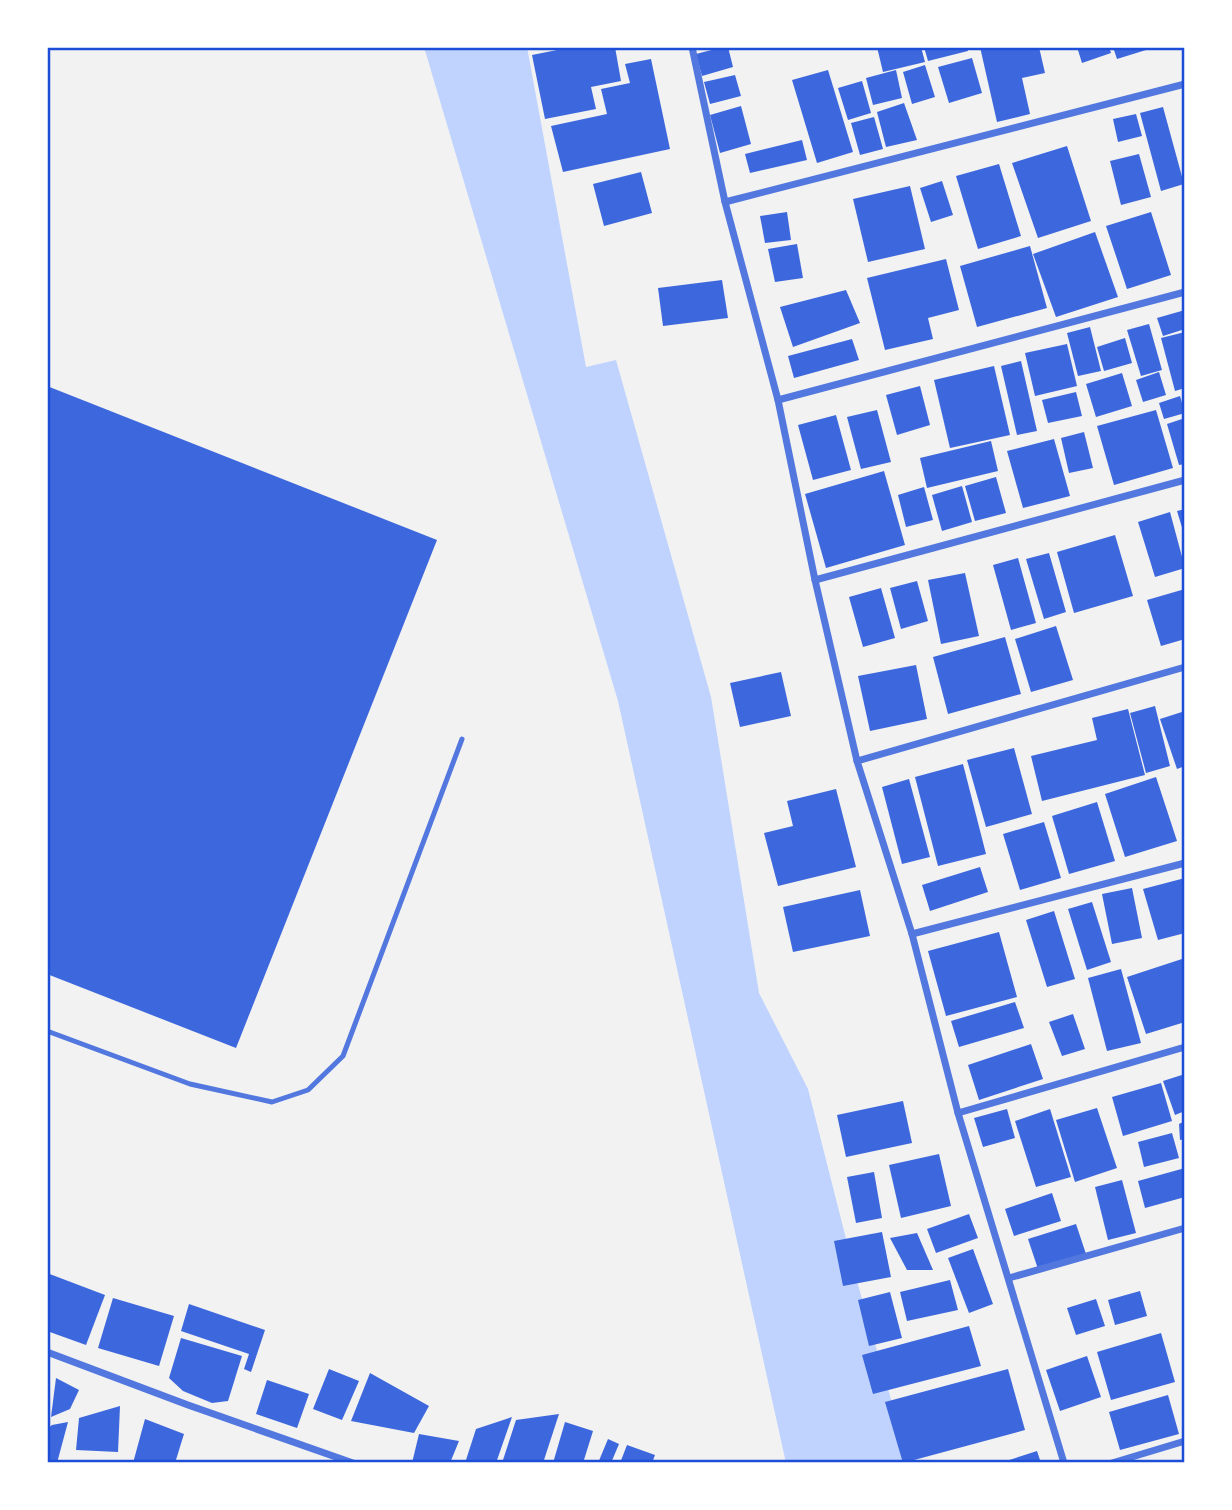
<svg xmlns="http://www.w3.org/2000/svg" width="1232" height="1510" font-family="'Public Sans',sans-serif">
  <rect width="100%" height="100%" fill="#f2f2f2"/>
  <path fill="#bfd3fe" d="M 424,47 L 527,47 L 586,367 L 616,360 L 711,697 L 759,993 L 808,1089 L 856,1278 L 897,1420 L 907,1463 L 786,1463 L 618,701 Z"/>
  <g fill="#3d67dc">
    <path d="M 572,47 L 615,47 L 621,81 L 591,87 L 596,109 L 545,119 L 532,55 Z"/>
    <path d="M 723,47 L 728,47 L 733,67 L 702,76 L 696,54 Z"/>
    <path d="M 877,47 L 921,47 L 925,62 L 883,72 Z"/>
    <path d="M 924,47 L 967,47 L 968,51 L 928,61 Z"/>
    <path d="M 980,47 L 1039,47 L 1045,73 L 1022,78 L 1030,114 L 997,122 Z"/>
    <path d="M 1077,47 L 1109,47 L 1111,53 L 1082,63 Z"/>
    <path d="M 1113,47 L 1145,47 L 1146,50 L 1117,59 Z"/>
    <path d="M 972,58 L 982,93 L 949,103 L 938,67 Z"/>
    <path d="M 651,59 L 670,149 L 563,172 L 551,126 L 607,114 L 601,89 L 630,83 L 625,64 Z"/>
    <path d="M 925,65 L 935,97 L 912,104 L 903,72 Z"/>
    <path d="M 828,70 L 853,152 L 817,163 L 792,80 Z"/>
    <path d="M 896,70 L 902,98 L 873,105 L 866,78 Z"/>
    <path d="M 735,75 L 741,96 L 710,104 L 704,82 Z"/>
    <path d="M 862,81 L 871,113 L 848,120 L 838,88 Z"/>
    <path d="M 904,103 L 917,140 L 886,147 L 877,112 Z"/>
    <path d="M 741,106 L 751,144 L 720,153 L 710,115 Z"/>
    <path d="M 1163,107 L 1184,184 L 1161,191 L 1140,113 Z"/>
    <path d="M 1136,114 L 1142,136 L 1118,142 L 1113,119 Z"/>
    <path d="M 874,117 L 883,149 L 860,155 L 851,123 Z"/>
    <path d="M 802,140 L 807,160 L 750,173 L 745,154 Z"/>
    <path d="M 1067,146 L 1091,221 L 1038,238 L 1012,163 Z"/>
    <path d="M 1139,154 L 1151,197 L 1121,205 L 1110,161 Z"/>
    <path d="M 999,164 L 1021,236 L 978,249 L 956,176 Z"/>
    <path d="M 641,172 L 652,213 L 604,226 L 593,184 Z"/>
    <path d="M 942,181 L 953,215 L 931,222 L 920,188 Z"/>
    <path d="M 910,186 L 925,249 L 868,262 L 853,199 Z"/>
    <path d="M 787,212 L 791,240 L 765,243 L 760,216 Z"/>
    <path d="M 1151,212 L 1171,275 L 1127,289 L 1106,226 Z"/>
    <path d="M 1095,232 L 1118,297 L 1056,317 L 1033,254 Z"/>
    <path d="M 797,244 L 803,278 L 775,282 L 768,249 Z"/>
    <path d="M 1030,246 L 1047,308 L 977,327 L 960,266 Z"/>
    <path d="M 946,259 L 959,310 L 928,318 L 933,339 L 885,350 L 867,278 Z"/>
    <path d="M 722,280 L 728,318 L 663,326 L 658,288 Z"/>
    <path d="M 846,290 L 860,323 L 793,347 L 780,307 Z"/>
    <path d="M 1185,310 L 1185,329 L 1163,336 L 1157,318 Z"/>
    <path d="M 1149,324 L 1162,370 L 1141,376 L 1127,330 Z"/>
    <path d="M 1090,327 L 1101,371 L 1078,376 L 1067,333 Z"/>
    <path d="M 1185,332 L 1185,388 L 1175,391 L 1161,338 Z"/>
    <path d="M 1125,338 L 1132,363 L 1104,371 L 1097,347 Z"/>
    <path d="M 852,339 L 859,360 L 794,378 L 788,356 Z"/>
    <path d="M 1067,344 L 1077,386 L 1035,396 L 1025,353 Z"/>
    <path d="M 1021,361 L 1037,431 L 1017,435 L 1001,366 Z"/>
    <path d="M 994,366 L 1010,435 L 950,448 L 934,380 Z"/>
    <path d="M 1159,372 L 1166,395 L 1143,402 L 1136,380 Z"/>
    <path d="M 1122,373 L 1132,406 L 1096,417 L 1086,384 Z"/>
    <path d="M 47,386 L 437,540 L 236,1048 L 47,974 Z"/>
    <path d="M 920,386 L 930,425 L 897,435 L 886,395 Z"/>
    <path d="M 1076,392 L 1082,416 L 1048,423 L 1042,400 Z"/>
    <path d="M 1180,396 L 1185,413 L 1164,419 L 1159,403 Z"/>
    <path d="M 877,410 L 891,462 L 861,469 L 847,417 Z"/>
    <path d="M 1156,410 L 1173,468 L 1114,485 L 1097,426 Z"/>
    <path d="M 836,415 L 851,470 L 813,480 L 798,425 Z"/>
    <path d="M 1185,418 L 1185,464 L 1179,465 L 1167,424 Z"/>
    <path d="M 1084,432 L 1093,468 L 1069,473 L 1061,438 Z"/>
    <path d="M 1054,439 L 1070,496 L 1023,508 L 1007,451 Z"/>
    <path d="M 991,441 L 998,471 L 927,488 L 920,458 Z"/>
    <path d="M 884,471 L 905,545 L 826,568 L 805,494 Z"/>
    <path d="M 996,477 L 1006,513 L 975,521 L 965,486 Z"/>
    <path d="M 962,486 L 972,522 L 942,531 L 932,495 Z"/>
    <path d="M 924,487 L 933,520 L 906,527 L 898,495 Z"/>
    <path d="M 1185,509 L 1185,534 L 1184,534 L 1177,511 Z"/>
    <path d="M 1170,512 L 1185,568 L 1155,577 L 1138,522 Z"/>
    <path d="M 1115,535 L 1133,596 L 1074,613 L 1057,552 Z"/>
    <path d="M 1049,553 L 1066,612 L 1044,619 L 1026,559 Z"/>
    <path d="M 1018,558 L 1036,623 L 1011,630 L 993,565 Z"/>
    <path d="M 965,573 L 979,636 L 941,644 L 928,580 Z"/>
    <path d="M 917,581 L 928,621 L 901,629 L 890,588 Z"/>
    <path d="M 881,588 L 895,638 L 863,647 L 849,597 Z"/>
    <path d="M 1185,589 L 1185,639 L 1161,646 L 1147,600 Z"/>
    <path d="M 1056,626 L 1073,680 L 1031,692 L 1015,639 Z"/>
    <path d="M 1005,637 L 1021,694 L 948,714 L 933,657 Z"/>
    <path d="M 916,665 L 927,719 L 870,731 L 858,676 Z"/>
    <path d="M 781,672 L 791,716 L 740,727 L 730,683 Z"/>
    <path d="M 1155,706 L 1170,766 L 1146,773 L 1130,713 Z"/>
    <path d="M 1128,709 L 1145,775 L 1042,801 L 1031,756 L 1097,740 L 1092,718 Z"/>
    <path d="M 1185,711 L 1185,766 L 1177,769 L 1160,719 Z"/>
    <path d="M 1014,748 L 1032,814 L 986,827 L 967,760 Z"/>
    <path d="M 963,764 L 986,854 L 938,866 L 915,777 Z"/>
    <path d="M 1156,777 L 1177,841 L 1125,857 L 1105,794 Z"/>
    <path d="M 909,779 L 930,857 L 902,864 L 882,787 Z"/>
    <path d="M 836,789 L 856,867 L 778,886 L 764,833 L 793,826 L 787,801 Z"/>
    <path d="M 1097,802 L 1115,861 L 1069,874 L 1052,816 Z"/>
    <path d="M 1044,822 L 1061,878 L 1020,890 L 1003,834 Z"/>
    <path d="M 980,867 L 988,892 L 930,911 L 922,885 Z"/>
    <path d="M 1185,878 L 1185,933 L 1158,940 L 1143,889 Z"/>
    <path d="M 1132,888 L 1142,938 L 1112,944 L 1102,894 Z"/>
    <path d="M 860,890 L 870,936 L 793,952 L 783,907 Z"/>
    <path d="M 1092,902 L 1111,962 L 1087,970 L 1068,909 Z"/>
    <path d="M 1054,911 L 1075,979 L 1047,987 L 1026,920 Z"/>
    <path d="M 999,932 L 1017,997 L 946,1016 L 928,951 Z"/>
    <path d="M 1185,958 L 1185,1022 L 1146,1034 L 1127,977 Z"/>
    <path d="M 1121,969 L 1141,1043 L 1107,1051 L 1088,978 Z"/>
    <path d="M 1015,1002 L 1024,1028 L 959,1047 L 951,1021 Z"/>
    <path d="M 1073,1014 L 1085,1049 L 1062,1056 L 1049,1022 Z"/>
    <path d="M 1031,1044 L 1043,1079 L 979,1100 L 968,1065 Z"/>
    <path d="M 1185,1074 L 1185,1111 L 1175,1115 L 1163,1081 Z"/>
    <path d="M 1161,1083 L 1172,1121 L 1123,1136 L 1112,1097 Z"/>
    <path d="M 903,1101 L 912,1143 L 846,1157 L 837,1115 Z"/>
    <path d="M 1097,1108 L 1117,1168 L 1075,1182 L 1056,1120 Z"/>
    <path d="M 1007,1109 L 1015,1138 L 983,1147 L 974,1118 Z"/>
    <path d="M 1050,1109 L 1071,1177 L 1036,1187 L 1015,1121 Z"/>
    <path d="M 1185,1121 L 1185,1139 L 1180,1140 L 1179,1124 Z"/>
    <path d="M 1172,1133 L 1179,1158 L 1144,1167 L 1138,1142 Z"/>
    <path d="M 939,1154 L 951,1206 L 901,1218 L 889,1165 Z"/>
    <path d="M 1185,1168 L 1185,1197 L 1145,1208 L 1138,1181 Z"/>
    <path d="M 874,1172 L 882,1218 L 856,1223 L 847,1177 Z"/>
    <path d="M 1122,1180 L 1136,1233 L 1108,1240 L 1095,1187 Z"/>
    <path d="M 1052,1193 L 1061,1221 L 1014,1236 L 1005,1209 Z"/>
    <path d="M 969,1214 L 978,1238 L 936,1253 L 927,1229 Z"/>
    <path d="M 1076,1224 L 1086,1254 L 1038,1269 L 1028,1239 Z"/>
    <path d="M 882,1232 L 891,1277 L 843,1286 L 834,1241 Z"/>
    <path d="M 917,1233 L 933,1270 L 907,1270 L 890,1238 Z"/>
    <path d="M 973,1249 L 993,1304 L 969,1313 L 948,1258 Z"/>
    <path d="M 47,1273 L 105,1295 L 86,1345 L 47,1331 Z"/>
    <path d="M 950,1280 L 958,1310 L 907,1321 L 900,1292 Z"/>
    <path d="M 1140,1291 L 1147,1316 L 1115,1325 L 1108,1300 Z"/>
    <path d="M 890,1292 L 902,1338 L 869,1346 L 858,1300 Z"/>
    <path d="M 113,1298 L 174,1316 L 159,1366 L 98,1348 Z"/>
    <path d="M 1096,1299 L 1105,1326 L 1076,1335 L 1067,1308 Z"/>
    <path d="M 189,1304 L 265,1330 L 251,1372 L 244,1369 L 249,1354 L 181,1331 Z"/>
    <path d="M 969,1326 L 981,1366 L 873,1394 L 862,1355 Z"/>
    <path d="M 1161,1333 L 1175,1382 L 1111,1400 L 1097,1352 Z"/>
    <path d="M 181,1338 L 242,1356 L 228,1401 L 212,1403 L 183,1391 L 169,1378 Z"/>
    <path d="M 1087,1356 L 1101,1397 L 1060,1411 L 1046,1370 Z"/>
    <path d="M 329,1369 L 359,1381 L 342,1420 L 313,1409 Z"/>
    <path d="M 1008,1369 L 1025,1430 L 903,1463 L 885,1402 Z"/>
    <path d="M 370,1373 L 429,1406 L 414,1433 L 351,1421 Z"/>
    <path d="M 56,1378 L 79,1390 L 70,1409 L 51,1417 Z"/>
    <path d="M 267,1380 L 309,1394 L 297,1428 L 256,1414 Z"/>
    <path d="M 1168,1395 L 1179,1434 L 1120,1450 L 1109,1412 Z"/>
    <path d="M 120,1406 L 118,1452 L 76,1450 L 79,1418 Z"/>
    <path d="M 559,1414 L 543,1463 L 502,1463 L 516,1420 Z"/>
    <path d="M 512,1417 L 496,1463 L 465,1463 L 476,1429 Z"/>
    <path d="M 145,1419 L 184,1434 L 175,1463 L 133,1463 Z"/>
    <path d="M 68,1422 L 57,1463 L 47,1463 L 47,1429 L 52,1425 Z"/>
    <path d="M 565,1422 L 593,1431 L 583,1463 L 553,1463 Z"/>
    <path d="M 419,1434 L 459,1441 L 450,1463 L 412,1463 Z"/>
    <path d="M 608,1439 L 619,1444 L 611,1463 L 598,1463 Z"/>
    <path d="M 627,1445 L 655,1455 L 652,1463 L 620,1463 Z"/>
    <path d="M 1037,1451 L 1041,1463 L 1003,1463 L 1003,1462 Z"/>
  </g>
  <g fill="none" stroke-linecap="round" stroke-linejoin="round">
    <path stroke="#5277de" stroke-width="5" d="M 47,1031 L 190,1084 L 272,1102 L 308,1090 L 343,1056 L 462,739"/>
    <g stroke="#5277de" stroke-width="7">
      <path d="M 692,47 L 725,202 L 778,400 L 815,580 L 857,761 L 912,934 L 958,1113 L 1064,1463"/>
      <path d="M 725,202 L 1185,84"/>
      <path d="M 778,400 L 1185,292"/>
      <path d="M 815,580 L 1185,480"/>
      <path d="M 857,761 L 1185,667"/>
      <path d="M 912,934 L 1185,863"/>
      <path d="M 958,1113 L 1185,1047"/>
      <path d="M 1009,1278 L 1185,1228"/>
      <path d="M 47,1352 L 188,1405 L 353,1463"/>
      <path d="M 1112,1463 L 1185,1441"/>
    </g>
  </g>
  <rect width="1232" height="1510" fill="none" stroke="#ffffff" stroke-width="98"/>
  <rect x="49" y="49" width="1134" height="1412" fill="none" stroke="#1d4ed8" stroke-width="2.5"/>
</svg>
